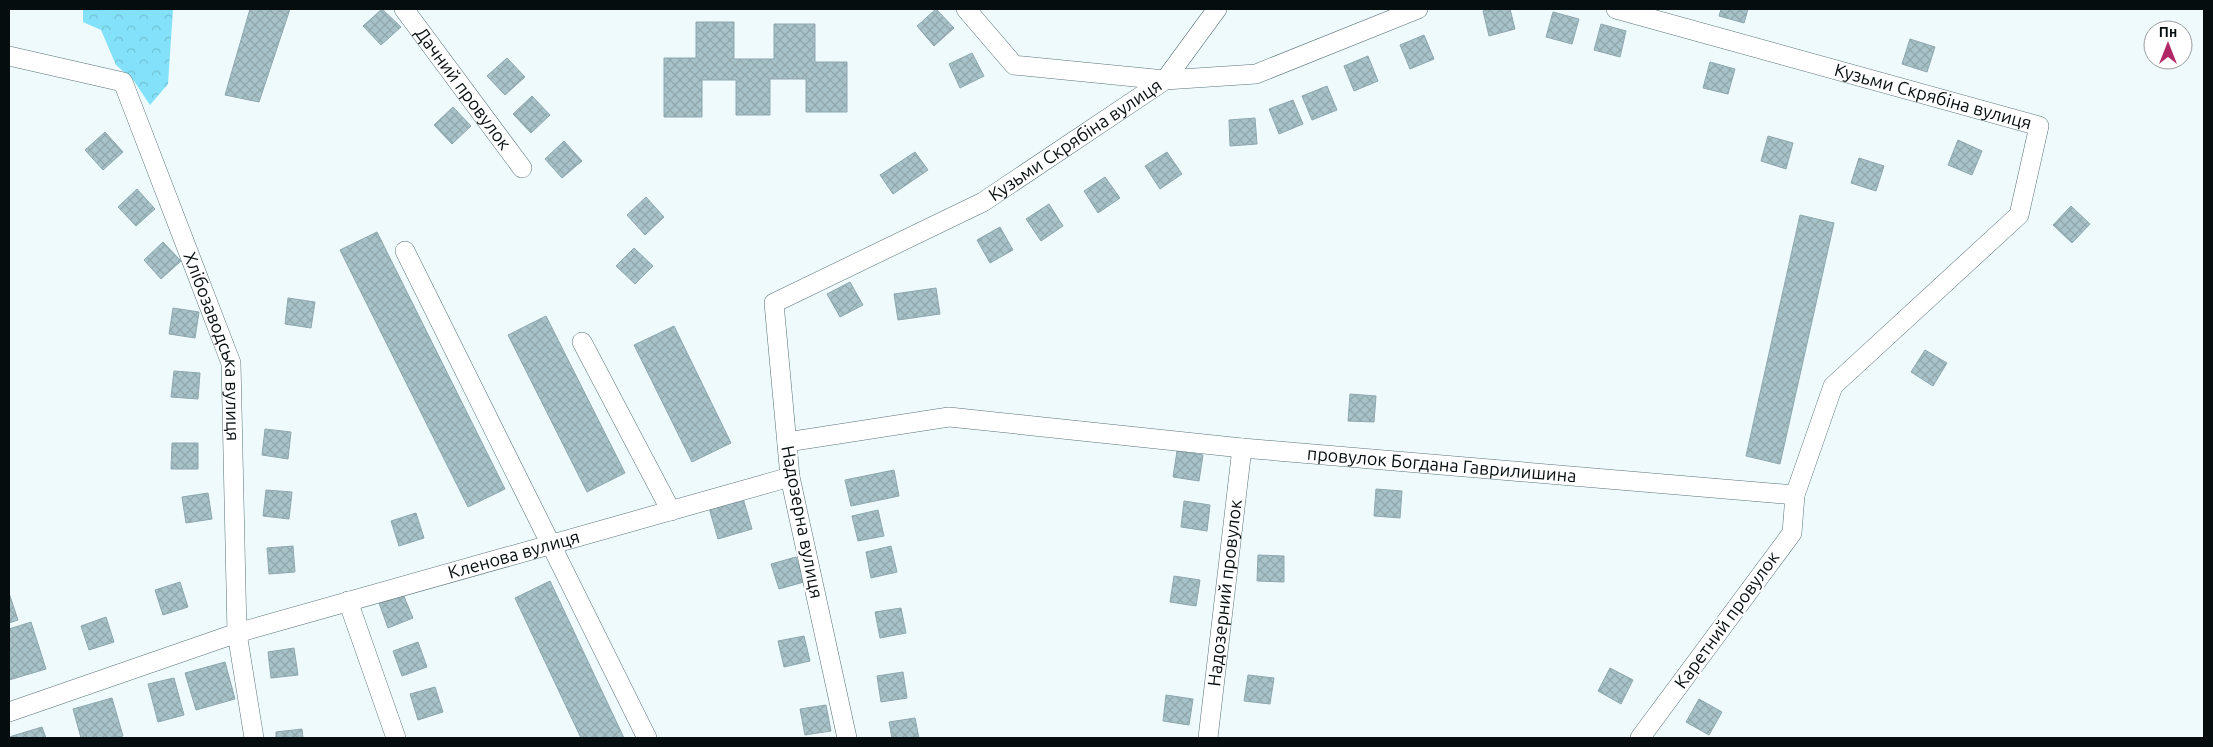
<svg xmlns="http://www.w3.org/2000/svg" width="2213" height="747" font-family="Ubuntu,sans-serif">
  <defs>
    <pattern id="forest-crowns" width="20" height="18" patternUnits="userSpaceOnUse" patternTransform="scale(1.25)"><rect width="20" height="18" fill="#83e2f9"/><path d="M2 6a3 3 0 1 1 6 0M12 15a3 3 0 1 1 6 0" fill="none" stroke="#70c1d4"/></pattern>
    <pattern id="building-cross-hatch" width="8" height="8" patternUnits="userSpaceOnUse" patternTransform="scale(1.25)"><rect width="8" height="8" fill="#a8c2c9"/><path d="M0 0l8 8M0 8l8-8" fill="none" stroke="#8fa6ab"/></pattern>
  </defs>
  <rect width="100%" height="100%" fill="#effafd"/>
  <path fill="url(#forest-crowns)" d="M 83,9 L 173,9 L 168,84 L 150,105 L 134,81 L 116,65 L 101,30 L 83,22 Z"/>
  <g fill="url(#building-cross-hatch)" stroke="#8ea8af">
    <path d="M 250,9 L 290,9 L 259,102 L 225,95 Z"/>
    <path d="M 382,9 L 401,27 L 381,45 L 363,26 Z"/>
    <path d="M 936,9 L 954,28 L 934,46 L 917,26 Z"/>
    <path d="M 1490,9 L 1510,9 L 1515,29 L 1489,36 L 1483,11 Z"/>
    <path d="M 1721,9 L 1748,9 L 1744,23 L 1719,16 Z"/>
    <path d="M 1553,12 L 1579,19 L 1572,44 L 1546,37 Z"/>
    <path d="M 696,22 L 734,22 L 734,59 L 774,59 L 774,24 L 815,24 L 815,62 L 847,62 L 847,112 L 806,112 L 806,79 L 770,79 L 770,115 L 736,115 L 736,80 L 702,80 L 702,117 L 664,117 L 664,58 L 696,58 Z"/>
    <path d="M 1601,24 L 1626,31 L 1620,57 L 1594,50 Z"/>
    <path d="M 1424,35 L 1434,59 L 1410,69 L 1400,45 Z"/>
    <path d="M 1910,39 L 1935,47 L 1927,72 L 1902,64 Z"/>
    <path d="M 972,53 L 984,76 L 960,88 L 949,64 Z"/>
    <path d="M 1368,56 L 1378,81 L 1354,91 L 1344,66 Z"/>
    <path d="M 507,58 L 525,77 L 505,95 L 487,76 Z"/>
    <path d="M 1710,62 L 1735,69 L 1728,94 L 1703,88 Z"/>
    <path d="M 1327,86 L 1337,110 L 1312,120 L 1302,96 Z"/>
    <path d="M 532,96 L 550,115 L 531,133 L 513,114 Z"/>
    <path d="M 1293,100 L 1303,124 L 1279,134 L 1269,109 Z"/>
    <path d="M 453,107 L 471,126 L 452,144 L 434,125 Z"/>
    <path d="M 1255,118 L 1257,144 L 1230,146 L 1229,120 Z"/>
    <path d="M 105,132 L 123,152 L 103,170 L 85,150 Z"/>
    <path d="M 1768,136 L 1793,143 L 1786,169 L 1761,161 Z"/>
    <path d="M 1958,140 L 1982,151 L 1972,175 L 1948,165 Z"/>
    <path d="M 564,141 L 582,161 L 562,178 L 545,159 Z"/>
    <path d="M 915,152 L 928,170 L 893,194 L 880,175 Z"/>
    <path d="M 1167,152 L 1182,174 L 1160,189 L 1145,166 Z"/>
    <path d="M 1859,158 L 1884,166 L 1876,191 L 1851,183 Z"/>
    <path d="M 1105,177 L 1120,198 L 1098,213 L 1084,191 Z"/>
    <path d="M 137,189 L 155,209 L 136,226 L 118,207 Z"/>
    <path d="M 646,197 L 664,217 L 645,235 L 627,215 Z"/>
    <path d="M 1049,204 L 1063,226 L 1041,241 L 1026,219 Z"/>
    <path d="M 2071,206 L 2090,224 L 2072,243 L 2053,225 Z"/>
    <path d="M 1800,215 L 1834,223 L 1780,464 L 1746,456 Z"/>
    <path d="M 1000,227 L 1013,250 L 990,263 L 977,240 Z"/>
    <path d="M 377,232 L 505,489 L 468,507 L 340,250 Z"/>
    <path d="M 163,242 L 181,261 L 161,279 L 144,260 Z"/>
    <path d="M 634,248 L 653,266 L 635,284 L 616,266 Z"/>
    <path d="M 850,282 L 863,305 L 840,317 L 827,294 Z"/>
    <path d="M 936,288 L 940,314 L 898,320 L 894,294 Z"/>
    <path d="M 288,298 L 315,302 L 311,328 L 285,324 Z"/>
    <path d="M 173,308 L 199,312 L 195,338 L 169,334 Z"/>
    <path d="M 546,316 L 625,473 L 587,492 L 508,335 Z"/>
    <path d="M 674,326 L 731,443 L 692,462 L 634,345 Z"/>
    <path d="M 1925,350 L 1947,363 L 1933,386 L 1911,372 Z"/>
    <path d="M 174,371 L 200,373 L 198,399 L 171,397 Z"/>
    <path d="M 1350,394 L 1376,396 L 1374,422 L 1348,421 Z"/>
    <path d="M 265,429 L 291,432 L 288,459 L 262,455 Z"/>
    <path d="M 172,443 L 198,443 L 198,469 L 171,469 Z"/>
    <path d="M 1177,451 L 1203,455 L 1199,481 L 1173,477 Z"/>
    <path d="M 894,470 L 899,496 L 851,506 L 845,480 Z"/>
    <path d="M 1376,489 L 1402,491 L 1400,518 L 1374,516 Z"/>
    <path d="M 266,490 L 292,492 L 289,519 L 263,516 Z"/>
    <path d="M 208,493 L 212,519 L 186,523 L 182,497 Z"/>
    <path d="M 743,498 L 752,529 L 718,539 L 709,508 Z"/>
    <path d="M 1184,501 L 1210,505 L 1207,531 L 1181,527 Z"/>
    <path d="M 878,510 L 884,536 L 858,541 L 852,516 Z"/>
    <path d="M 416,513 L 424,538 L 399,546 L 391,521 Z"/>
    <path d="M 293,546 L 295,572 L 269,574 L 267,548 Z"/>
    <path d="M 891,546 L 897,572 L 871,578 L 866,552 Z"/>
    <path d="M 1258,555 L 1284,556 L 1284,582 L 1257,581 Z"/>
    <path d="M 796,557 L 804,582 L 779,589 L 771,564 Z"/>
    <path d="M 1174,576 L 1200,580 L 1196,606 L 1170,602 Z"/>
    <path d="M 550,581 L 624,738 L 581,738 L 515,598 Z"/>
    <path d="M 180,582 L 188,607 L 163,615 L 155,590 Z"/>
    <path d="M 9,593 L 18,620 L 9,623 Z"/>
    <path d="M 403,594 L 413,618 L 388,628 L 379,603 Z"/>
    <path d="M 901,608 L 906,633 L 880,638 L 875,612 Z"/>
    <path d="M 106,617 L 114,642 L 89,650 L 81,626 Z"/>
    <path d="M 31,622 L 46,669 L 9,680 L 9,629 Z"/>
    <path d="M 804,636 L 810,661 L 784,667 L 778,641 Z"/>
    <path d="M 418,642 L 427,667 L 402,676 L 393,651 Z"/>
    <path d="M 294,648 L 298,675 L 271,678 L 268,652 Z"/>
    <path d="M 225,662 L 235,699 L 196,710 L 185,673 Z"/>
    <path d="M 1610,668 L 1633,680 L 1621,704 L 1598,691 Z"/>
    <path d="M 903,672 L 907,698 L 881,702 L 877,676 Z"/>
    <path d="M 1248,675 L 1274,678 L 1270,704 L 1244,701 Z"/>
    <path d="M 174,678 L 184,715 L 158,722 L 148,684 Z"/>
    <path d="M 435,687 L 443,712 L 418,720 L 410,694 Z"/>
    <path d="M 1166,695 L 1193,699 L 1189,725 L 1163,721 Z"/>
    <path d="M 112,698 L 123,736 L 114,738 L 81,738 L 73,709 Z"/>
    <path d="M 1699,699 L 1722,712 L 1709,735 L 1686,722 Z"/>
    <path d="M 826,705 L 831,731 L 805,735 L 800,709 Z"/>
    <path d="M 915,718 L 919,738 L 892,738 L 889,722 Z"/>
    <path d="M 42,727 L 46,738 L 9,738 L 9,737 Z"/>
    <path d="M 302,729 L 303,738 L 276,738 L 276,732 Z"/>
  </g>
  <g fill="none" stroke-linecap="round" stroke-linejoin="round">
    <defs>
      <g id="minor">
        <path id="s1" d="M 404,9 L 522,168"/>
        <path d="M 966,9 L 1014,65 L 1165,80 L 1217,9"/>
        <path id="s2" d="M 1616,9 L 2039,126 L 2019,215 L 1833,386 L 1795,495 L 1792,533 L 1640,738"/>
        <path id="s3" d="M 9,56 L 123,82 L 231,363 L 237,633 L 254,738"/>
        <path d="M 405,251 L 647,738"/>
        <path d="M 582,342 L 671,511"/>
        <path id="s4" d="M 787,442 L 949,417 L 1242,448 L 1795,495"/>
        <path d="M 348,601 L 396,738"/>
        <path id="s5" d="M 9,712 L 237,633 L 790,477"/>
        <path id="s6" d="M 847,738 L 790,477 L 774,303 L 983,202 L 1165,80 L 1256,74 L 1418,9"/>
        <path id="s7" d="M 1208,738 L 1242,448"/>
      </g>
    </defs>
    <use href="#minor" stroke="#5a7379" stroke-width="20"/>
    <use href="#minor" stroke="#fff" stroke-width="19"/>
  </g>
  <g text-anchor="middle" stroke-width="4.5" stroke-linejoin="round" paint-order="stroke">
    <g font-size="18" fill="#050d0f" stroke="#fff">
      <text dy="6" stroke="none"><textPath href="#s1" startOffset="99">Дачний провулок</textPath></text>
      <text dy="6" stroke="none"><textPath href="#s2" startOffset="329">Кузьми Скрябіна вулиця</textPath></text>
      <text dy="6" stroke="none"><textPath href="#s6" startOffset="785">Кузьми Скрябіна вулиця</textPath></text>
      <text dy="6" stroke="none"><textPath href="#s3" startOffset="398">Хлібозаводська вулиця</textPath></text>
      <text dy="6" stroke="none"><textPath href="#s4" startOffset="659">провулок Богдана Гаврилишина</textPath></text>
      <text transform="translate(802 522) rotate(79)" y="6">Надозерна вулиця</text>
      <text dy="6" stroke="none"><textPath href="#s5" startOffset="529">Кленова вулиця</textPath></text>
      <text dy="6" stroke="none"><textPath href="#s7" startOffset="146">Надозерний провулок</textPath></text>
      <text transform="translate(1727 620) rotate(-54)" y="6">Каретний провулок</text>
    </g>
  </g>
  <rect width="2213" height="747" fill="none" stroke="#050d0f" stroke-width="20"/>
  <g transform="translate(2168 45)"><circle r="24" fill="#ffffff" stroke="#9b9e9f"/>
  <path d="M0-4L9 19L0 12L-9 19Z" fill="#b12869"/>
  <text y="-8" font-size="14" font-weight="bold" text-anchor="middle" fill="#050d0f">Пн</text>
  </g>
</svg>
